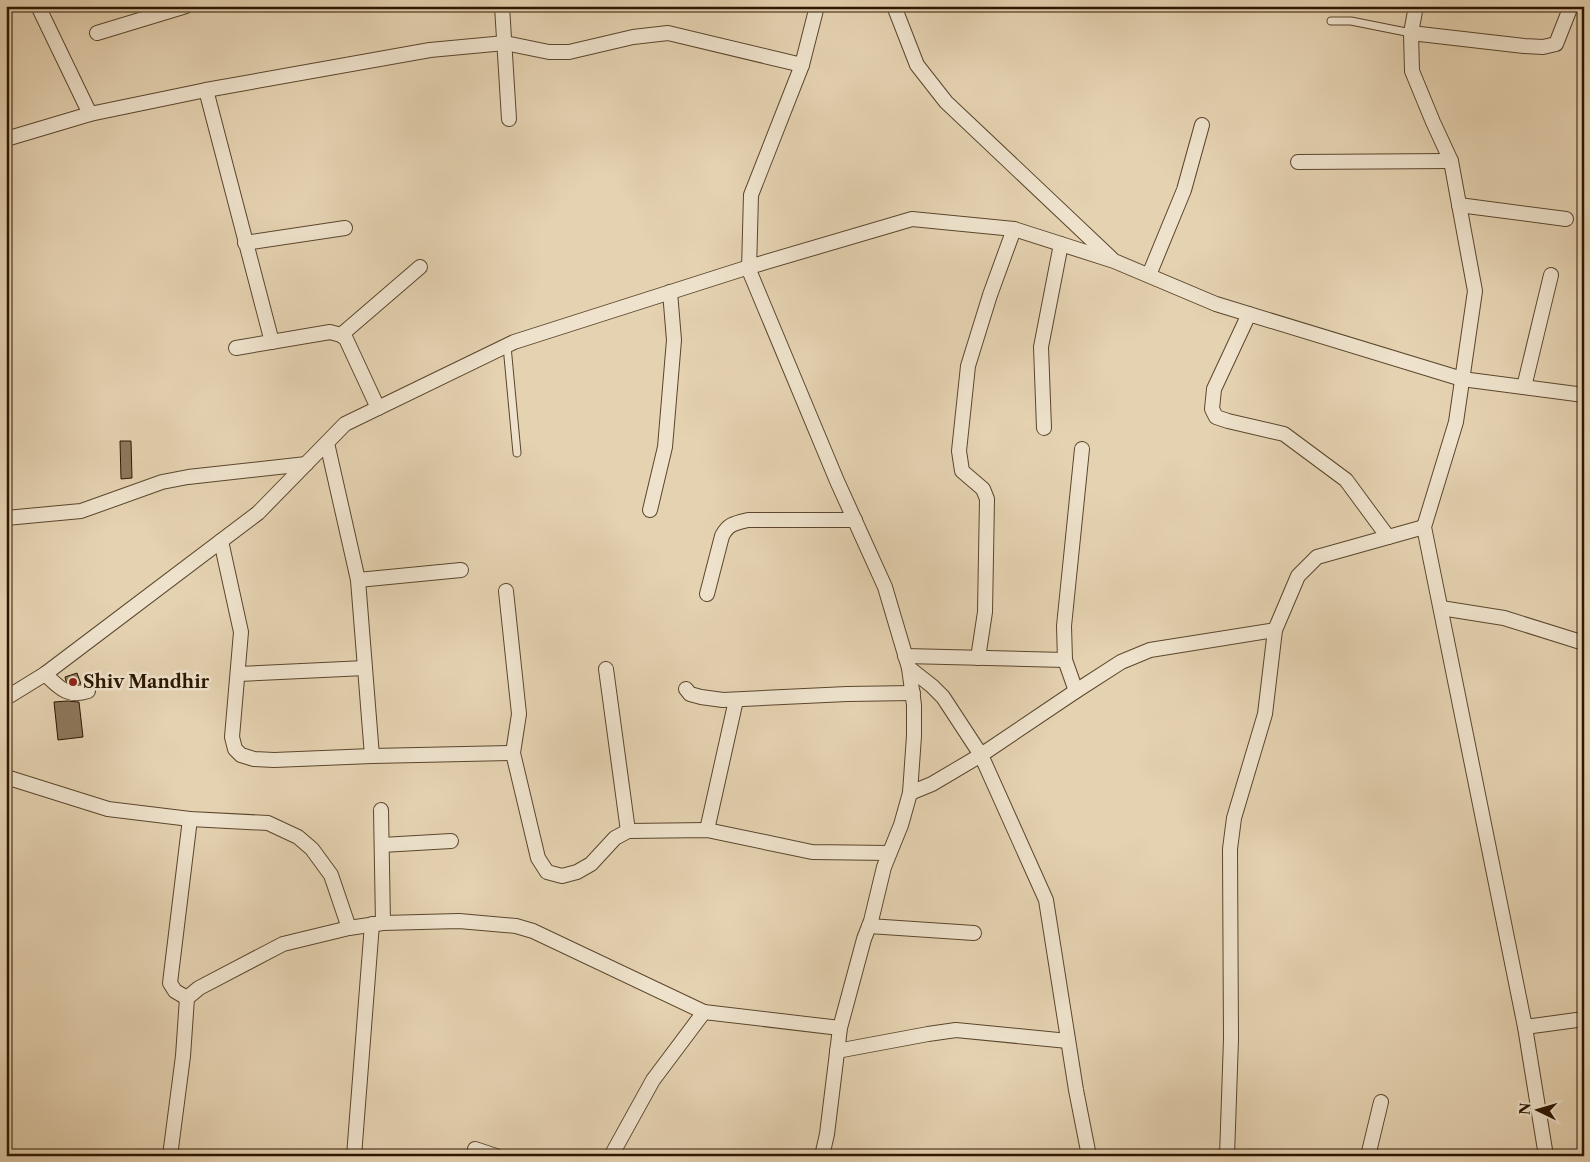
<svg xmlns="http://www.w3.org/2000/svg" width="1590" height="1162" font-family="'Libre Caslon Text',serif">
  <rect width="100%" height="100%" fill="#e5d2b1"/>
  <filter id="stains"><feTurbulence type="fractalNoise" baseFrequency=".004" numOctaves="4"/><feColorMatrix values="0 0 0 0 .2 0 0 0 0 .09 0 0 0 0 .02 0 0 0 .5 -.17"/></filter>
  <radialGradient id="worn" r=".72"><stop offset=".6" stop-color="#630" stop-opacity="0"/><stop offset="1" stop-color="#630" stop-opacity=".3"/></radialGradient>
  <g fill="#8d785c" stroke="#2d1700">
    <path d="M 120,441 L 131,441 L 132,478 L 121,479 Z"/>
    <path d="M 77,673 L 81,684 L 71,684 L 66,681 L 65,677 Z"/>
    <path d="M 67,701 L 79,702 L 83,737 L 58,740 L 54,702 Z"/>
  </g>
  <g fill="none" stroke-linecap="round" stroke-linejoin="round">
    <defs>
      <g id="service">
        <path d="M 1331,21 L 1351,21 L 1411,33"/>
        <path d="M 507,346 L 517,453"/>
      </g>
      <g id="minor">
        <path d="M 38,6 L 90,114"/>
        <path d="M 502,6 L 509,119"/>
        <path d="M 817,6 L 802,65 L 751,195 L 749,270 L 837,481 L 885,587 L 909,668 L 914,705 L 914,736 L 910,793 L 901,825 L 884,867 L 871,921 L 864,939 L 840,1028 L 827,1134 L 822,1156"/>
        <path d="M 894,6 L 917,65 L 946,102 L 1111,258"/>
        <path d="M 1416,6 L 1411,33 L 1412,71 L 1433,122 L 1451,161 L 1475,291 L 1456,422 L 1424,527 L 1525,1027 L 1546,1156"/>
        <path d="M 97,33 L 186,6"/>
        <path d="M 1411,33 L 1524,46 L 1543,47 L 1556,44 L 1571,6"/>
        <path d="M 206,90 L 272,342"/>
        <path d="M 6,139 L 90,114 L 206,90 L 430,50 L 505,43 L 549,52 L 569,52 L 633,37 L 668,33 L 802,65"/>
        <path d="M 1298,162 L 1451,161"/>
        <path d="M 1459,205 L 1566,219"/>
        <path d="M 245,243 L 345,228"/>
        <path d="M 1149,275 L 1184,190 L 1202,125"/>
        <path d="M 1249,314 L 1214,389 L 1212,409 L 1216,417 L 1228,421 L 1284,434 L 1346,480 L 1388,537"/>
        <path d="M 341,335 L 420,267"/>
        <path d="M 236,348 L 330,332 L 341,335 L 346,339 L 378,408"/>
        <path d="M 1524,387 L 1551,275"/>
        <path d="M 1044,428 L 1041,347 L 1061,244"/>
        <path d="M 327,443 L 358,580 L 372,756"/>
        <path d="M 650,510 L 665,447 L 674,340 L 670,292"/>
        <path d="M 6,518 L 81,511 L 162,482 L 188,477 L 306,464"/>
        <path d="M 221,541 L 241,632 L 232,737 L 235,749 L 241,755 L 254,759 L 274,760 L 372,756 L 513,753"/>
        <path d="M 358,580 L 461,570"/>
        <path d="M 506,591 L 519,714 L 513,753 L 538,858 L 547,872 L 562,876 L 577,872 L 591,864 L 615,838 L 628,831 L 707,830 L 812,852 L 889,853"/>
        <path d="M 707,594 L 722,536 C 728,524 735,523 748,520 L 855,520"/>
        <path d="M 1441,608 L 1504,618 L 1584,643"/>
        <path d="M 905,656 L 1065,660"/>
        <path d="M 978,658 L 985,612 L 987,499 L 983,489 L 962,471 L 959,451 L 968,366 L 990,295 L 1014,229"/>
        <path d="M 909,668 L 932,686 L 943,697 L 981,755 L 1046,900 L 1076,1090 L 1089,1156"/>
        <path d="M 606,669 L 628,831"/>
        <path d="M 45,674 C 59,687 67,698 88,691"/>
        <path d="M 238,674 L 365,668"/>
        <path d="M 686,689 L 690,694 L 701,697 L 723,700 L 847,694 L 913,693"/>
        <path d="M 1076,691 L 1065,660 L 1064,626 L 1082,449"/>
        <path d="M 6,698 L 45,674 L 258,513 L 345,424 L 514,342 L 749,267 L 912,219 L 1014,229 L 1114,261 L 1216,304 L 1462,379 L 1584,395"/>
        <path d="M 6,777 L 108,809 L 190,819 L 268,823 L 298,837 L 312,849 L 331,875 L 349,928"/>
        <path d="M 910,793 L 932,784 L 981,755 L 1076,691 L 1121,662 L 1150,650 L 1275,630"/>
        <path d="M 381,810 L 383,923"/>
        <path d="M 707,830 L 736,700"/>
        <path d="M 382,845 L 451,841"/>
        <path d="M 869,926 L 974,933"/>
        <path d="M 187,998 L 175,991 L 170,983 L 190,819"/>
        <path d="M 1525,1027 L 1584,1019"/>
        <path d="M 837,1051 L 928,1034 L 956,1030 L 1068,1041"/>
        <path d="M 475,1149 L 496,1156"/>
        <path d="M 170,1156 L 183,1056 L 187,998 L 199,988 L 283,944 L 349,928 L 383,923 L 459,921 L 516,926 L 533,931 L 704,1012 L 840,1028"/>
        <path d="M 354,1156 L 372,924"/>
        <path d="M 611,1156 L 653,1080 L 704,1012"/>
        <path d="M 1227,1156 L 1231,1039 L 1230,849 L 1234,818 L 1265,714 L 1275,630 L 1298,576 L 1317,557 L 1424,527"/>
        <path d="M 1368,1156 L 1381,1102"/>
      </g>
    </defs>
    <use href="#service" stroke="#5b462c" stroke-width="9"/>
    <use href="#minor" stroke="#5b462c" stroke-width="16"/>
    <use href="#service" stroke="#eee2cc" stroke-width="7"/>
    <use href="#minor" stroke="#eee2cc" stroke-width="14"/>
  </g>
  <circle fill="#8f2418" stroke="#eee2cc" stroke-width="2" cx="73" cy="682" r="5"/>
  <g text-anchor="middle" stroke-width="5" stroke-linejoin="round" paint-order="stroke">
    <g font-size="18" font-weight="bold" fill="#2d1700" stroke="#eee2cc" text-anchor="start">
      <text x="83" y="688">Shiv Mandhir</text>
    </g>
  </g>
  <rect width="1590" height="1162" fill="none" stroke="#e5d2b1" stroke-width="25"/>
  <rect x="8" y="8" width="1575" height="1147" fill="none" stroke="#2d1700" stroke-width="2.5"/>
  <rect x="12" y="12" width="1565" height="1137" fill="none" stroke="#2d1700"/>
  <g transform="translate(1538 1110) rotate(275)" stroke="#eee2cc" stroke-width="4" paint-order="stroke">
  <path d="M0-4L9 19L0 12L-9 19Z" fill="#2d1700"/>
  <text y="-8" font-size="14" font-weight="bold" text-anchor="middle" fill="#2d1700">N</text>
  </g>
  <rect width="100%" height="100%" filter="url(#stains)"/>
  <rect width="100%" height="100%" fill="url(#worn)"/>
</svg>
